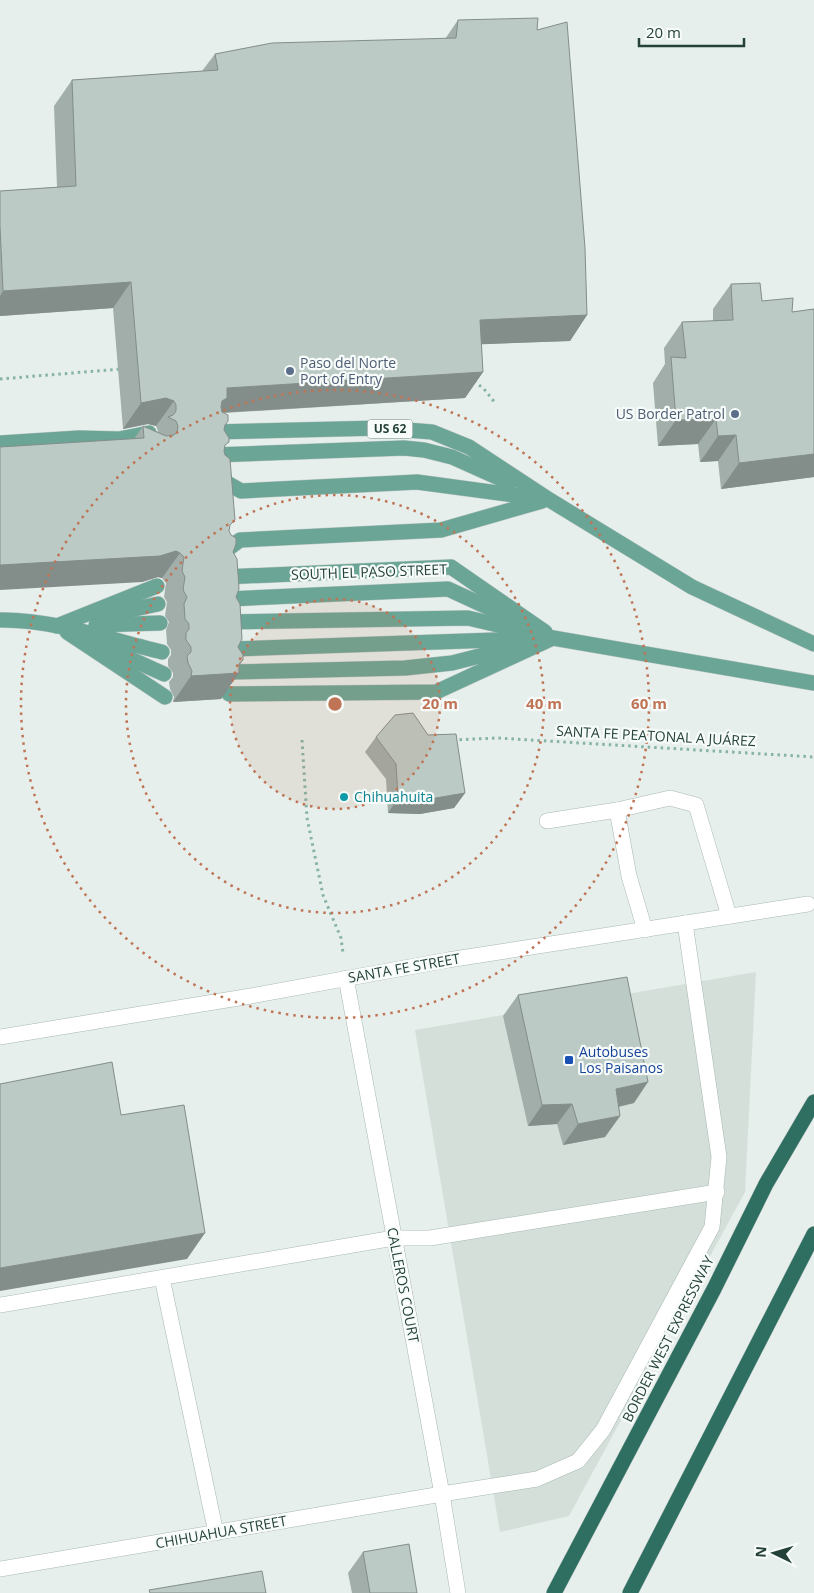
<svg xmlns="http://www.w3.org/2000/svg" width="814" height="1593" font-family="'Open Sans',sans-serif">
  <rect width="100%" height="100%" fill="#e6efeb"/>
  <path fill="#d4dfda" d="M 756,972 L 745,1192 L 569,1516 L 500,1532 L 415,1030 Z"/>
  <g fill="none" stroke-linecap="round" stroke-linejoin="round">
    <defs>
      <g id="lane">
        <path d="M 547,821 L 617,810"/>
        <path d="M 645,930 L 629,876 L 617,810 L 670,798 L 696,805 L 729,916"/>
        <path d="M 162,1278 L 216,1533"/>
        <path d="M 0,1305 L 394,1238 L 430,1238 L 717,1192"/>
        <path d="M 442,1494 L 537,1479 L 578,1461 L 603,1430 L 712,1227 L 719,1157 L 685,923"/>
      </g>
      <g id="street">
        <path d="M 346,978 L 442,1494 L 458,1593"/>
        <path d="M 0,1037 L 251,996 L 448,960 L 808,904"/>
        <path d="M 0,1569 L 442,1494"/>
      </g>
      <g id="primary">
        <path d="M 212,432 L 381,428 L 432,432 L 469,447 L 548,499 L 692,587 L 814,644"/>
        <path d="M 0,443 L 79,438 L 119,439 L 149,433"/>
        <path d="M 215,455 L 404,448 L 424,450 L 452,457 L 510,483"/>
        <path d="M 215,476 L 241,491 L 417,482 L 544,499"/>
        <path d="M 221,554 L 240,540 L 441,530 L 542,501"/>
        <path d="M 224,577 L 451,567 L 545,632"/>
        <path d="M 229,599 L 448,589 L 513,619"/>
        <path d="M 98,617 L 158,604"/>
        <path d="M 0,620 C 52,619 111,640 162,652"/>
        <path d="M 227,622 L 468,618 L 553,638 L 814,683"/>
        <path d="M 96,625 L 160,623"/>
        <path d="M 57,626 L 157,586"/>
        <path d="M 67,632 L 165,697"/>
        <path d="M 100,645 L 164,674"/>
        <path d="M 233,649 L 524,639"/>
        <path d="M 229,672 L 405,668 L 452,663 L 515,647"/>
        <path d="M 229,694 L 436,692 L 553,638"/>
      </g>
      <g id="highway">
        <path d="M 554,1593 L 714,1289 L 766,1184 L 814,1102"/>
        <path d="M 630,1593 L 814,1234"/>
      </g>
    </defs>
    <use href="#lane" stroke="#a8b8b2" stroke-width="16"/>
    <use href="#street" stroke="#a8b8b2" stroke-width="16"/>
    <use href="#primary" stroke="#c2cac8" stroke-width="16"/>
    <use href="#highway" stroke="#c2cac8" stroke-width="16"/>
    <g stroke="#86b3a5" stroke-width="3" stroke-dasharray="2.5 4" stroke-linecap="butt">
      <path d="M 0,379 L 121,369"/>
      <path d="M 474,381 L 484,389 L 496,404"/>
      <path d="M 302,740 L 307,818 L 323,895 L 341,938 L 343,953"/>
      <path d="M 453,740 L 497,738 L 814,757"/>
    </g>
    <use href="#lane" stroke="#fff" stroke-width="15"/>
    <use href="#street" stroke="#fff" stroke-width="15"/>
    <use href="#primary" stroke="#6aa596" stroke-width="15"/>
    <use href="#highway" stroke="#2f6f62" stroke-width="15"/>
  </g>
  <g fill="#a1aea9">
    <path d="M 458,20 L 537,30 L 587,315 L 570,341 L 481,344 L 483,372 L 465,398 L 224,413 L 224,451 L 229,531 L 233,552 L 236,597 L 238,647 L 243,660 L 239,666 L 221,699 L 173,702 L 174,697 L 170,689 L 169,682 L 173,677 L 173,673 L 168,666 L 168,659 L 171,655 L 171,650 L 167,644 L 166,630 L 169,622 L 165,616 L 167,602 L 164,597 L 166,583 L 162,578 L 158,577 L 142,582 L 134,439 L 143,426 L 157,432 L 158,431 L 156,426 L 148,424 L 123,429 L 113,308 L 0,316 L 0,191 L 57,187 L 54,106 L 72,80 L 202,71 L 215,54 L 445,39 Z"/>
    <path d="M 731,284 L 762,301 L 792,312 L 814,309 L 814,477 L 721,489 L 718,461 L 700,462 L 698,444 L 658,446 L 653,383 L 665,364 L 664,348 L 682,322 L 713,321 L 713,309 Z"/>
    <path d="M 376,737 L 465,793 L 454,808 L 420,814 L 388,813 L 386,779 L 365,752 Z"/>
    <path d="M 518,995 L 634,1103 L 619,1107 L 620,1116 L 605,1137 L 563,1145 L 557,1124 L 528,1126 L 503,1016 Z"/>
    <path d="M 363,1552 L 417,1593 L 352,1593 L 348,1573 Z"/>
  </g>
  <g fill="#838d89">
    <path d="M 131,282 L 113,308 L 0,316 L 0,296 L 3,291 Z"/>
    <path d="M 587,315 L 570,341 L 462,345 L 480,320 Z"/>
    <path d="M 483,372 L 465,398 L 216,413 L 227,388 Z"/>
    <path d="M 166,398 L 174,401 L 156,426 L 148,424 L 123,429 L 141,403 Z"/>
    <path d="M 716,419 L 698,444 L 658,446 L 676,420 Z"/>
    <path d="M 736,435 L 718,461 L 700,462 L 718,436 Z"/>
    <path d="M 814,454 L 814,477 L 721,489 L 739,463 Z"/>
    <path d="M 176,551 L 180,553 L 162,578 L 158,577 L 142,582 L 0,590 L 0,565 Z"/>
    <path d="M 243,660 L 233,673 L 239,673 L 221,699 L 173,702 L 191,676 L 239,664 Z"/>
    <path d="M 465,793 L 454,808 L 420,814 L 388,813 L 398,798 Z"/>
    <path d="M 648,1082 L 634,1103 L 602,1110 L 616,1089 Z"/>
    <path d="M 572,1104 L 557,1124 L 528,1126 L 542,1105 Z"/>
    <path d="M 620,1116 L 605,1137 L 563,1145 L 578,1124 Z"/>
    <path d="M 205,1233 L 187,1259 L 0,1291 L 0,1268 Z"/>
  </g>
  <g fill="#bbcac4" stroke="#838d89">
    <path d="M 538,18 L 537,30 L 567,22 L 585,248 L 587,315 L 480,320 L 483,372 L 227,388 L 227,398 L 222,401 L 221,407 L 222,412 L 228,415 L 228,421 L 225,425 L 224,430 L 229,438 L 229,442 L 225,445 L 224,451 L 225,455 L 230,459 L 235,520 L 230,525 L 229,531 L 231,535 L 236,538 L 236,544 L 233,552 L 237,559 L 239,589 L 236,597 L 240,604 L 242,639 L 238,647 L 243,655 L 243,660 L 239,664 L 239,673 L 191,676 L 192,671 L 188,663 L 187,656 L 191,652 L 191,647 L 186,640 L 186,633 L 189,629 L 189,624 L 185,619 L 184,604 L 187,597 L 183,590 L 185,577 L 182,571 L 184,557 L 180,553 L 176,551 L 160,556 L 0,565 L 0,447 L 144,438 L 143,426 L 166,436 L 174,435 L 177,432 L 178,426 L 176,421 L 168,417 L 173,415 L 176,411 L 176,405 L 174,401 L 166,398 L 141,403 L 131,282 L 3,291 L 0,226 L 0,191 L 76,186 L 72,80 L 218,70 L 215,54 L 272,43 L 456,38 L 458,20 Z"/>
    <path d="M 760,283 L 762,301 L 793,298 L 792,312 L 814,309 L 814,454 L 739,463 L 736,435 L 718,436 L 716,419 L 676,420 L 671,357 L 686,358 L 682,322 L 733,320 L 731,284 Z"/>
    <path d="M 413,713 L 428,735 L 456,734 L 465,793 L 430,799 L 398,798 L 396,764 L 376,737 L 395,715 Z"/>
    <path d="M 627,977 L 648,1082 L 616,1089 L 620,1116 L 578,1124 L 572,1104 L 542,1105 L 518,995 Z"/>
    <path d="M 112,1062 L 121,1115 L 184,1105 L 205,1233 L 0,1268 L 0,1084 Z"/>
    <path d="M 409,1544 L 417,1593 L 370,1593 L 363,1552 Z"/>
    <path d="M 262,1571 L 266,1593 L 150,1593 L 149,1590 Z"/>
  </g>
  <circle cx="335" cy="704" r="105" fill="#c07456" fill-opacity=".12"/>
  <g fill="none" stroke="#c07456" stroke-width="2.5" stroke-dasharray="2.5 5">
    <circle cx="335" cy="704" r="105"/>
    <circle cx="335" cy="704" r="209"/>
    <circle cx="335" cy="704" r="314"/>
  </g>
  <g fill="#5c6f8a" stroke="#f7fbf9" stroke-width="2">
    <circle cx="290" cy="371" r="5"/>
    <circle cx="735" cy="414" r="5"/>
  </g>
  <circle fill="#0f9aa8" stroke="#f7fbf9" stroke-width="2" cx="344" cy="797" r="5"/>
  <rect fill="#1a4fb4" stroke="#f7fbf9" stroke-width="2" x="564" y="1055" width="10" height="10" rx="2.5"/>
  <g text-anchor="middle" stroke-width="4.5" stroke-linejoin="round" paint-order="stroke">
    <rect fill="#f7fbf9" stroke="#637a73" stroke-width="1" x="367.5" y="419.5" width="45" height="19" rx="4"/>
    <g font-size="12" font-weight="bold" fill="#24423a">
      <text x="390" y="433">US 62</text>
    </g>
    <g font-size="14" fill="#4e5e75" stroke="#f7fbf9" text-anchor="start">
      <text x="300" y="368">Paso del Norte<tspan x="300" dy="16">Port of Entry</tspan></text>
      <text x="725" y="419" text-anchor="end">US Border Patrol</text>
    </g>
    <g font-size="14" fill="#24423a" stroke="#f7fbf9">
      <text transform="translate(369 572) rotate(-2)" y="5">SOUTH EL PASO STREET</text>
      <text transform="translate(656 736) rotate(3)" y="5">SANTA FE PEATONAL A JUÁREZ</text>
      <text transform="translate(404 968) rotate(-10)" y="5">SANTA FE STREET</text>
      <text transform="translate(403 1285) rotate(79)" y="5">CALLEROS COURT</text>
      <text transform="translate(668 1339) rotate(-63)" y="5">BORDER WEST EXPRESSWAY</text>
      <text transform="translate(221 1532) rotate(-10)" y="5">CHIHUAHUA STREET</text>
    </g>
    <g font-size="14" fill="#0d838f" stroke="#f7fbf9" text-anchor="start">
      <text x="354" y="802">Chihuahuita</text>
    </g>
    <g font-size="14" fill="#164399" stroke="#f7fbf9" text-anchor="start">
      <text x="579" y="1057">Autobuses<tspan x="579" dy="16">Los Paisanos</tspan></text>
    </g>
  </g>
  <circle cx="335" cy="704" r="8" fill="#c07456" stroke="#f7fbf9" stroke-width="2.5"/>
  <g font-size="15" text-anchor="middle" font-weight="bold" fill="#c07456" stroke="#f7fbf9" stroke-width="4.5" stroke-linejoin="round" paint-order="stroke">
    <text x="440" y="709">20 m</text>
    <text x="544" y="709">40 m</text>
    <text x="649" y="709">60 m</text>
  </g>
  <g transform="translate(774 1553) rotate(275)" stroke="#f7fbf9" stroke-width="4" paint-order="stroke">
  <path d="M0-4L9 19L0 12L-9 19Z" fill="#24423a"/>
  <text y="-8" font-size="14" font-weight="bold" text-anchor="middle" fill="#24423a">N</text>
  </g>
  <path d="M639 38v8h105v-8" fill="none" stroke="#24423a" stroke-width="2.5"/>
  <text x="646" y="38" font-size="15" fill="#24423a" stroke="#f7fbf9" stroke-width="4" paint-order="stroke">20 m</text>
</svg>
